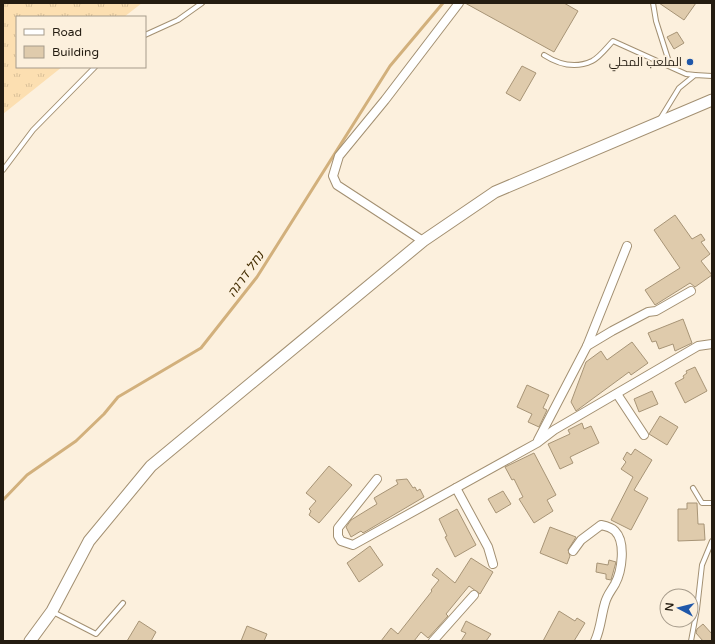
<svg xmlns="http://www.w3.org/2000/svg" width="715" height="644" font-family="'Varela Round',Cairo,'Noto Sans Hebrew',sans-serif">
  <defs>
    <pattern id="grass-tufts" width="24" height="20" patternUnits="userSpaceOnUse"><rect width="24" height="20" fill="#fcdfb1"/><path d="M3 7l-1-3M5 7V3M7 7l1-3M15 17l-1-3M17 17v-4M19 17l1-3" fill="none" stroke="#d8bf97"/></pattern>
  </defs>
  <rect width="100%" height="100%" fill="#fcf0dd"/>
  <path fill="url(#grass-tufts)" d="M 3,3 L 142,3 L 124,17 L 17,17 L 17,67 L 62,67 L 3,114 Z"/>
  <g fill="none" stroke-linecap="round" stroke-linejoin="round">
    <path stroke="#d2b07c" stroke-width="3" d="M 3,500 L 27,475 L 76,441 L 104,414 L 118,397 L 201,348 L 257,277 L 390,66 L 443,3"/>
  </g>
  <g fill="#dfcbac" stroke="#a79476">
    <path d="M 465,3 L 564,3 L 578,11 L 554,52 Z"/>
    <path d="M 659,3 L 696,3 L 684,20 Z"/>
    <path d="M 677,32 L 684,43 L 674,49 L 667,37 Z"/>
    <path d="M 522,66 L 536,73 L 520,101 L 506,93 Z"/>
    <path d="M 675,215 L 692,239 L 701,234 L 705,240 L 701,242 L 710,254 L 701,261 L 712,275 L 695,287 L 690,283 L 655,305 L 645,290 L 680,268 L 654,230 Z"/>
    <path d="M 683,319 L 692,343 L 675,351 L 673,344 L 659,349 L 656,341 L 652,342 L 648,333 Z"/>
    <path d="M 632,342 L 648,363 L 631,375 L 629,372 L 576,411 L 571,402 L 586,362 L 601,351 L 607,360 Z"/>
    <path d="M 695,367 L 707,391 L 685,403 L 675,383 L 684,378 L 683,376 L 687,373 L 686,371 Z"/>
    <path d="M 527,385 L 549,395 L 543,408 L 547,410 L 539,427 L 528,422 L 532,414 L 517,407 Z"/>
    <path d="M 652,391 L 658,404 L 639,412 L 634,399 Z"/>
    <path d="M 660,416 L 678,427 L 667,445 L 649,434 Z"/>
    <path d="M 582,423 L 584,429 L 591,426 L 599,443 L 570,457 L 573,463 L 560,469 L 548,444 L 570,434 L 568,430 Z"/>
    <path d="M 635,449 L 652,460 L 634,490 L 648,498 L 631,530 L 611,520 L 633,477 L 621,469 L 626,462 L 623,459 L 627,452 L 631,455 Z"/>
    <path d="M 534,453 L 556,495 L 547,500 L 553,511 L 534,523 L 519,499 L 523,497 L 514,479 L 512,480 L 505,467 Z"/>
    <path d="M 329,466 L 352,485 L 319,523 L 309,515 L 311,511 L 309,509 L 316,501 L 306,493 Z"/>
    <path d="M 407,479 L 413,488 L 415,487 L 417,491 L 420,489 L 424,497 L 363,533 L 361,531 L 351,537 L 346,527 L 351,520 L 377,504 L 374,498 L 398,484 L 396,480 Z"/>
    <path d="M 503,491 L 511,504 L 496,513 L 488,499 Z"/>
    <path d="M 687,503 L 697,503 L 698,524 L 704,524 L 705,540 L 678,541 L 678,509 L 687,509 Z"/>
    <path d="M 457,509 L 476,545 L 455,557 L 445,537 L 447,536 L 439,519 Z"/>
    <path d="M 550,527 L 576,537 L 568,550 L 570,556 L 567,564 L 540,553 Z"/>
    <path d="M 370,546 L 383,565 L 359,582 L 347,563 Z"/>
    <path d="M 471,558 L 493,572 L 480,594 L 469,586 L 446,614 L 448,616 L 428,638 L 421,632 L 414,641 L 381,641 L 391,628 L 398,634 L 432,591 L 431,590 L 439,580 L 432,575 L 437,568 L 455,583 Z"/>
    <path d="M 609,560 L 616,562 L 611,580 L 606,579 L 606,574 L 596,572 L 597,563 L 608,565 Z"/>
    <path d="M 559,611 L 575,621 L 577,618 L 585,623 L 574,641 L 543,641 Z"/>
    <path d="M 139,621 L 156,632 L 151,641 L 127,641 Z"/>
    <path d="M 466,621 L 491,634 L 486,641 L 461,641 L 466,633 L 461,631 Z"/>
    <path d="M 703,624 L 712,634 L 712,641 L 703,641 L 696,633 L 697,629 Z"/>
    <path d="M 247,626 L 267,634 L 264,641 L 241,641 Z"/>
  </g>
  <g fill="none" stroke-linecap="round" stroke-linejoin="round">
    <defs>
      <g id="lane">
        <path d="M 653,3 L 656,21 L 670,65"/>
        <path d="M 145,35 L 178,20 L 202,3"/>
        <path d="M 544,55 C 558,64 575,69 592,61 C 600,57 607,47 613,41 L 686,74 L 695,75"/>
        <path d="M 660,119 L 679,88 L 695,75 L 712,76"/>
        <path d="M 3,170 L 33,130 L 95,67"/>
        <path d="M 693,488 L 702,503 L 712,503"/>
        <path d="M 53,612 L 96,634 L 123,603"/>
        <path d="M 691,641 L 697,609 L 702,565 L 712,541"/>
      </g>
      <g id="street">
        <path d="M 423,241 L 337,185 L 333,176 L 339,156 L 385,100 L 459,3"/>
        <path d="M 587,346 L 627,246"/>
        <path d="M 617,394 L 644,435"/>
        <path d="M 538,440 L 587,346 L 612,331 L 648,312 L 656,311 L 691,291"/>
        <path d="M 377,479 L 338,528 L 338,536 L 341,541 L 353,545 L 537,443 L 554,430 L 698,346 L 712,344"/>
        <path d="M 456,488 L 488,547 L 493,564"/>
        <path d="M 573,551 L 581,540 L 601,525 C 606,526 611,527 615,531 C 626,542 622,571 615,584 C 611,591 607,595 605,603 C 601,616 601,628 595,641"/>
        <path d="M 433,641 L 474,595"/>
      </g>
      <path id="secondary" d="M 30,641 L 52,611 L 89,541 L 151,466 L 423,241 L 495,192 L 712,100"/>
    </defs>
    <use href="#lane" stroke="#a39072" stroke-width="6"/>
    <use href="#street" stroke="#a39072" stroke-width="10"/>
    <use href="#secondary" stroke="#a39072" stroke-width="13"/>
    <use href="#lane" stroke="#fff" stroke-width="4"/>
    <use href="#street" stroke="#fff" stroke-width="8"/>
    <use href="#secondary" stroke="#fff" stroke-width="11"/>
  </g>
  <circle fill="#1f57a9" stroke="#fcf0dd" stroke-width="1.5" cx="690" cy="62" r="4"/>
  <g text-anchor="middle" stroke-width="4" stroke-linejoin="round" paint-order="stroke">
    <g font-size="12" fill="#241c11" stroke="#fcf0dd" text-anchor="end">
      <text x="682" y="66">الملعب المحلي</text>
    </g>
    <g font-size="13" font-style="italic" fill="#462f03" stroke="#fcf0dd">
      <text transform="translate(245 274) rotate(-54)" y="5">נחל דרגה</text>
    </g>
  </g>
  <rect width="715" height="644" fill="none" stroke="#241c11" stroke-width="8"/>
  <rect x="16" y="16" width="130" height="52" fill="#fcf0dd" stroke="#a69b8b"/>
  <rect x="24" y="29" width="20" height="6" fill="#ffffff" stroke="#a69b8b"/>
  <text x="52" y="36" font-size="12" fill="#241c11">Road</text>
  <rect x="24" y="46" width="20" height="12" fill="#dfcbac" stroke="#a69b8b"/>
  <text x="52" y="56" font-size="12" fill="#241c11">Building</text>
  <g transform="translate(679 608) rotate(277)"><circle r="19" fill="#fcf0dd" stroke="#a69b8b"/>
  <path d="M0-3L7 15L0 10L-7 15Z" fill="#1f57a9"/>
  <text y="-6" font-size="11" font-weight="bold" text-anchor="middle" fill="#241c11">N</text>
  </g>
</svg>
